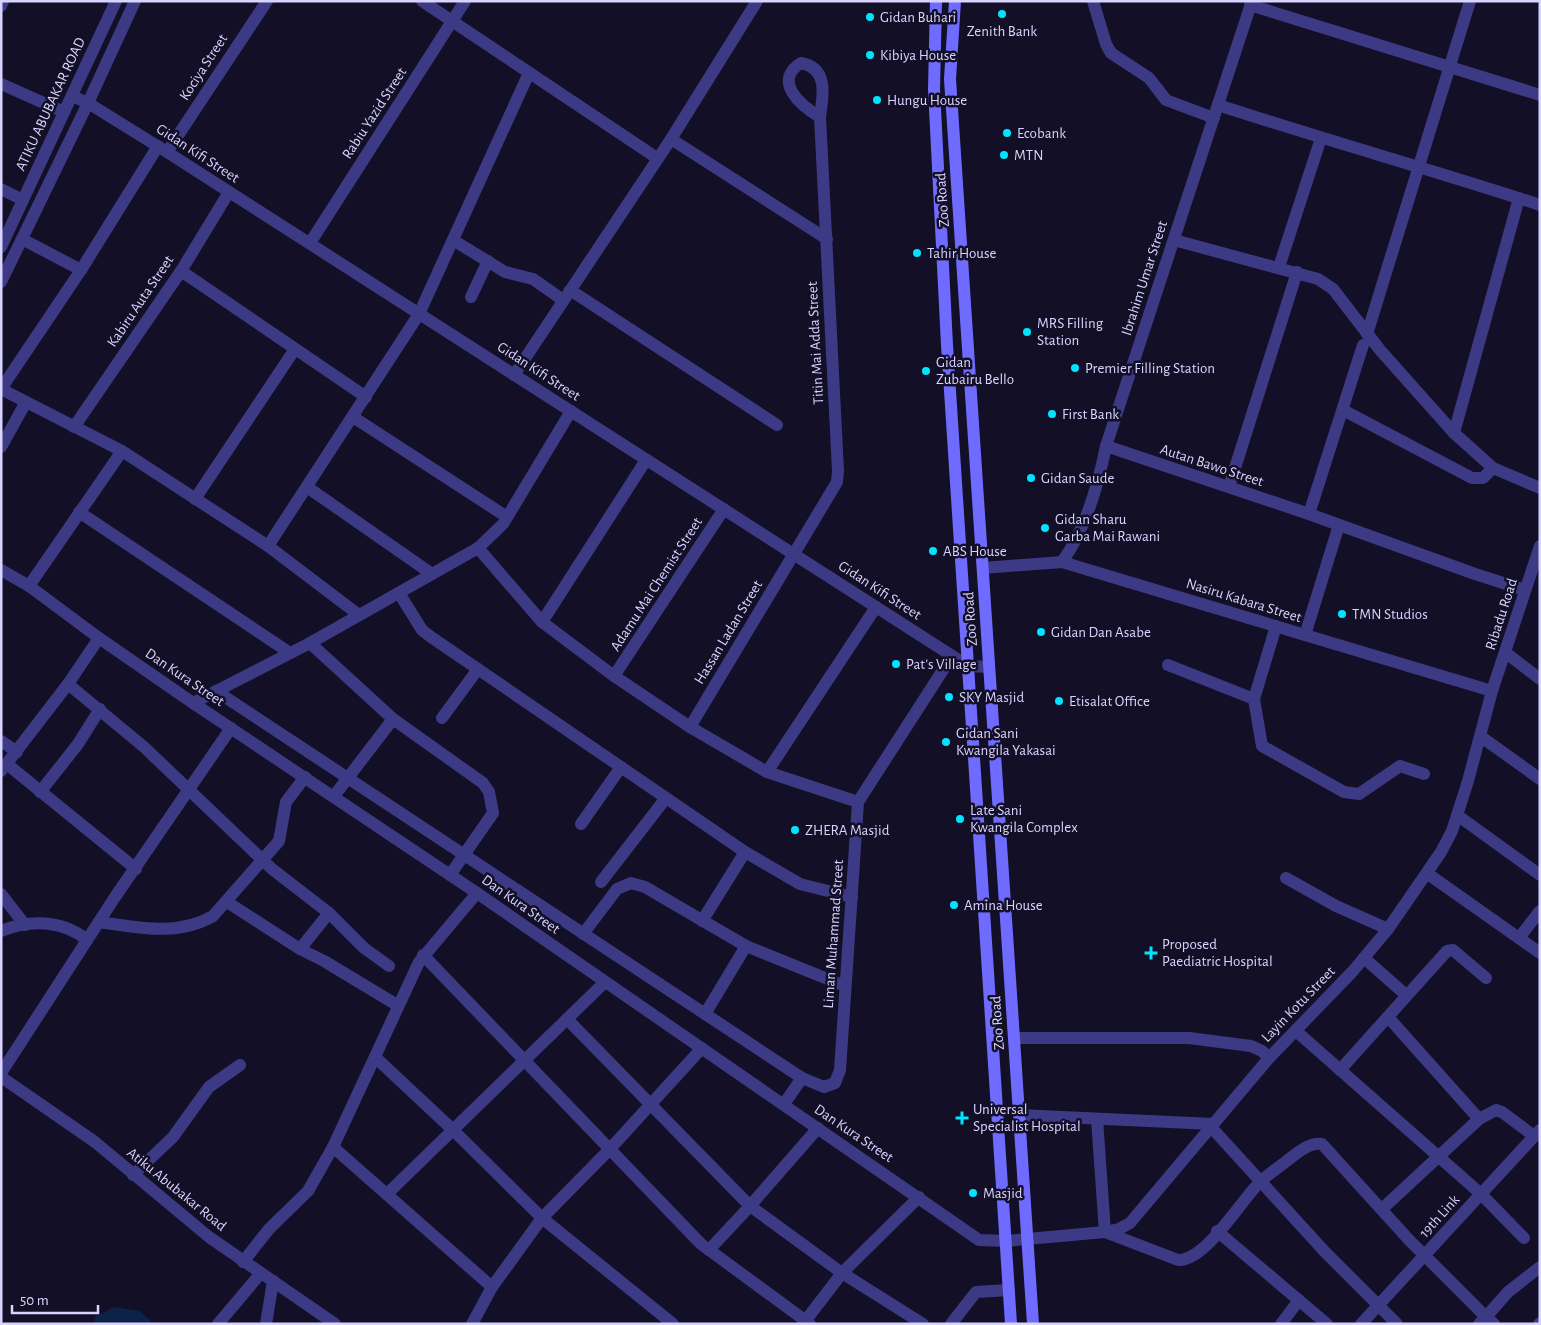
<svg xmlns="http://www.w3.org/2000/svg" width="1541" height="1325" font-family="'Alegreya Sans',sans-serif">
  <rect width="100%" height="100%" fill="#130f26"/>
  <path fill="#0c2248" d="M 114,1307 L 140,1311 L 154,1324 L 94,1324 L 95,1317 Z"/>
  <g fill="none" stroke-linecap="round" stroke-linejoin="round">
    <g stroke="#3d3a85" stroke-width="12">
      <path d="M 422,1 L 657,158"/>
      <path d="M 1093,1 L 1106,44 L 1111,53 L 1149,78 L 1166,100 L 1214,118"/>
      <path d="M 1250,5 L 1540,95"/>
      <path d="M 1,6 L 3,1"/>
      <path d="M 1,84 L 64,112"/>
      <path d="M 72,96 L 88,103 L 167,152 L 968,666 L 989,667"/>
      <path d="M 1218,105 C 1325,140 1433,170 1540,205"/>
      <path d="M 671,139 L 827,239"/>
      <path d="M 167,152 L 267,1"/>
      <path d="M 1,189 L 23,200"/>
      <path d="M 22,239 L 81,270"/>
      <path d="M 453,240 L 505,272 L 533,279 L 563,300"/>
      <path d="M 1174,240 L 1318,279 L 1333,289 L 1380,350 L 1454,433 L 1493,468 L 1540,488"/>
      <path d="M 310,243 L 465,1"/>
      <path d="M 1279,267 L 1321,138"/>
      <path d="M 181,271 L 366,397"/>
      <path d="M 570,290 L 777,425"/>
      <path d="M 471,297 L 488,261"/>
      <path d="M 1367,334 L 1470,1"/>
      <path d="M 1363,345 L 1309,514 L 1475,574 L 1525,590"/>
      <path d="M 514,375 L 671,139 L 757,1"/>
      <path d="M 1,389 L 122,451 L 268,546 L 359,615"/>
      <path d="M 1,389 L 81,270 L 158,146"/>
      <path d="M 1343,410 L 1472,478 L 1483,478 L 1493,468"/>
      <path d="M 353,417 L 507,517"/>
      <path d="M 74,427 L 181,271 L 229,192"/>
      <path d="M 1454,433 L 1519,198"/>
      <path d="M 1106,446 L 1309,514"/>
      <path d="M 1,447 L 26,402"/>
      <path d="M 307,487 L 432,574"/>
      <path d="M 1229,487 L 1297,272"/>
      <path d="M 195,499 L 295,349"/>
      <path d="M 79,512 L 290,653"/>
      <path d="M 268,546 L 419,314 L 529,73"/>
      <path d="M 478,548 L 542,622 L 614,676 L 690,727 L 767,772 L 858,802"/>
      <path d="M 1062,562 C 1086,529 1098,486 1106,446 L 1252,1"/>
      <path d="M 1,570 L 29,586 L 99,638 L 193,703 L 477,893 L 979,1240 L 1006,1241"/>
      <path d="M 29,586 L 122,451"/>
      <path d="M 399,593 L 422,630 L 431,637 L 745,852 L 800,884 L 852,897"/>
      <path d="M 542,622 L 646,460"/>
      <path d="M 1276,626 L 1254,699 L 1262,746 L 1344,792 L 1359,794 L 1400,766 L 1424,774"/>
      <path d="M 1305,635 L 1339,525"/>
      <path d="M 310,643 L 393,719 L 483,783 L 489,792 L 493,813 L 450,875"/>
      <path d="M 1506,653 L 1540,679"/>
      <path d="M 1168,665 L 1254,699"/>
      <path d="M 614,676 L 724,509"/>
      <path d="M 68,684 L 144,747 L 272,869 L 329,913 L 364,948 L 389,966"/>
      <path d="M 216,691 L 802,1078"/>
      <path d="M 193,703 L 310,643 L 478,548 L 503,524 L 571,411"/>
      <path d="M 442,718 L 478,669"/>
      <path d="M 690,727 L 837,482 L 838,471 L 820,117 C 823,96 829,68 801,63 C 772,81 801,106 820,117"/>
      <path d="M 1480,736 L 1540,779"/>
      <path d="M 1,741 L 17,752"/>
      <path d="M 7,764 L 136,869"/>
      <path d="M 1,771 L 68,684 L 99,638"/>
      <path d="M 767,772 L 876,607"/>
      <path d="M 40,792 L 78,744 L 100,709"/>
      <path d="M 334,796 L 393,719"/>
      <path d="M 1457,815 L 1540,875"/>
      <path d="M 581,824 L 621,767"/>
      <path d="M 1428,874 L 1540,953"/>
      <path d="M 1286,878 L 1336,906 L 1388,929"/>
      <path d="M 601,882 L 666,798"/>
      <path d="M 1,894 L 25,925"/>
      <path d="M 227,902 L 300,949 L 324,961 L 397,1005"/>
      <path d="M 702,921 L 745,852"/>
      <path d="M 99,922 C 137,927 177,937 213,916 L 279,841 L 286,802 L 305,777"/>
      <path d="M 1,931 C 30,919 63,920 87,940"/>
      <path d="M 583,934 L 617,889 L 631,883 L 645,887 L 746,946 L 845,986"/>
      <path d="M 1519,938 L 1540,911"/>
      <path d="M 300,949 L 329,913"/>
      <path d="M 423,955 L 701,1244 L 810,1324"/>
      <path d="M 1364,958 L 1406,995"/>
      <path d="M 705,1014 L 746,946"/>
      <path d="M 1388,1017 L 1479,1119"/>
      <path d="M 567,1019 L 750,1206 L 842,1273 L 923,1324"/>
      <path d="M 1296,1031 L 1481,1194 L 1524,1238"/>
      <path d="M 1014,1038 L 1189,1038 L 1251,1046 L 1262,1051 L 1269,1058"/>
      <path d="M 375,1057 L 453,1130 L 542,1218 L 673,1324"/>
      <path d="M 1340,1070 L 1447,951 L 1453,950 L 1486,978"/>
      <path d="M 1,1073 L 115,897 L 231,728"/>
      <path d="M 784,1104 L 802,1078 L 824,1087 L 835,1083 L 840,1070 L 858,802 L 952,656"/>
      <path d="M 1019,1115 L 1213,1124"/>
      <path d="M 1097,1119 L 1105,1232 L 1178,1260 C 1206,1261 1240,1201 1261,1181 C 1269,1174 1279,1167 1288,1160 C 1298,1152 1310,1142 1322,1144 L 1410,1241 L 1486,1317 L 1479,1324"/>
      <path d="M 1211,1127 L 1325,1252 L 1397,1324"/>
      <path d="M 333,1147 L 492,1287"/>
      <path d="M 133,1175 L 173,1137 L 209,1087 L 240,1065"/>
      <path d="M 387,1194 L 605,982"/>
      <path d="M 1382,1209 L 1479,1119 L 1496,1110 L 1502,1112 L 1534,1136"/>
      <path d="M 1217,1231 L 1327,1324"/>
      <path d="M 709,1250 L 750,1206 L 818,1128"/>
      <path d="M 243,1262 L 269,1229 L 308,1191 L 333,1147 L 419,962 L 477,893"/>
      <path d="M 218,1324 L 261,1273"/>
      <path d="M 266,1324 L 273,1281"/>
      <path d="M 472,1324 L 492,1287 L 542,1218 L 609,1150 L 702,1048"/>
      <path d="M 803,1324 L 842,1273 L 919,1197"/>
      <path d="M 951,1324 L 976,1292 L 1009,1290"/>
      <path d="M 1281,1324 L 1299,1300"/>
      <path d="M 1361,1324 L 1540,1130"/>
      <path d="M 1494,1324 L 1486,1317 L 1508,1292 L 1540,1267"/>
      <path d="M 1539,1324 L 1540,1323"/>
    </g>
    <g stroke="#3d3a85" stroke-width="12">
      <path d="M 1,247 L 116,1"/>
      <path d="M 1,282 L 88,103 L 135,1"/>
      <path d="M 983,568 L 1062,562 L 1492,691"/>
      <path d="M 1,1077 L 95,1142 L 209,1237 L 335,1324"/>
      <path d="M 1006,1241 L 1105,1232 L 1119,1229 L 1130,1223 L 1269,1058 L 1353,971 L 1388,929 L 1441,852 L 1452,831 L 1468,781 L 1492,691 L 1540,546"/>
    </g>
    <g stroke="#6f6bff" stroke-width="12">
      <path d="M 936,1 L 934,89 L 947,345 L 1011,1324"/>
      <path d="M 955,1 L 950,79 L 1033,1324"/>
    </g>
  </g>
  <g fill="#00e5ff" stroke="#130f26" stroke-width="2">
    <circle cx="1002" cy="14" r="5"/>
    <circle cx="870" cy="17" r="5"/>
    <circle cx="870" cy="55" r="5"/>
    <circle cx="877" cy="100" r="5"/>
    <circle cx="1007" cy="133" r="5"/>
    <circle cx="1004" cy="155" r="5"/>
    <circle cx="917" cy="253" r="5"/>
    <circle cx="1027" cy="332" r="5"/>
    <circle cx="1075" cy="368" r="5"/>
    <circle cx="926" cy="371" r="5"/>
    <circle cx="1052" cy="414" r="5"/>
    <circle cx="1031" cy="478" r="5"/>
    <circle cx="1045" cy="528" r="5"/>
    <circle cx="933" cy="551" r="5"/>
    <circle cx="1342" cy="614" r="5"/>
    <circle cx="1041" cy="632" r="5"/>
    <circle cx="896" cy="664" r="5"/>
    <circle cx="949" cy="697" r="5"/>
    <circle cx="1059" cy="701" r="5"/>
    <circle cx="946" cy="742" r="5"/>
    <circle cx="960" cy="819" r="5"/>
    <circle cx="795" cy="830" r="5"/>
    <circle cx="954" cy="905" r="5"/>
    <path d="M1148.5 945.5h5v5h5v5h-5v5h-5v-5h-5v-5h5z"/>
    <path d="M959.5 1110.5h5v5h5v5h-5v5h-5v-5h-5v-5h5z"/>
    <circle cx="973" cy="1193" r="5"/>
  </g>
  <g text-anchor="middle" stroke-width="5" stroke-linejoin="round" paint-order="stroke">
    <g font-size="15" fill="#d9d4ff" stroke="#130f26" text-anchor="start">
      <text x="880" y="22">Gidan Buhari</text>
      <text x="1002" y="36" text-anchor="middle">Zenith Bank</text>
      <text x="880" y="60">Kibiya House</text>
      <text x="887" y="105">Hungu House</text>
      <text x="1017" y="138">Ecobank</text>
      <text x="1014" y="160">MTN</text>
      <text x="927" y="258">Tahir House</text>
      <text x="1037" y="328">MRS Filling<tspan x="1037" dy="17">Station</tspan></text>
      <text x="936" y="367">Gidan<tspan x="936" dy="17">Zubairu Bello</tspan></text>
      <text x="1085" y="373">Premier Filling Station</text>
      <text x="1062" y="419">First Bank</text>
      <text x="1041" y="483">Gidan Saude</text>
      <text x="1055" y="524">Gidan Sharu<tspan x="1055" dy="17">Garba Mai Rawani</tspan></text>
      <text x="943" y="556">ABS House</text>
      <text x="1352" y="619">TMN Studios</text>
      <text x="1051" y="637">Gidan Dan Asabe</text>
      <text x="906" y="669">Pat's Village</text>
      <text x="959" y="702">SKY Masjid</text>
      <text x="1069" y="706">Etisalat Office</text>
      <text x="956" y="738">Gidan Sani<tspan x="956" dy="17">Kwangila Yakasai</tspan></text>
      <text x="970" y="815">Late Sani<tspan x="970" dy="17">Kwangila Complex</tspan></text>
      <text x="805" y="835">ZHERA Masjid</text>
      <text x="964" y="910">Amina House</text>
      <text x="1162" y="949">Proposed<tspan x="1162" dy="17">Paediatric Hospital</tspan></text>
      <text x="973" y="1114">Universal<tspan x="973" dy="17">Specialist Hospital</tspan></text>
      <text x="983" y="1198">Masjid</text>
    </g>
    <g font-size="15" fill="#d9d4ff" stroke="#130f26">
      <text transform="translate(203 67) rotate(-57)" y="5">Kociya Street</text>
      <text transform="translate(50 104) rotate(-65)" y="5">ATIKU ABUBAKAR ROAD</text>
      <text transform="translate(374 113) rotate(-57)" y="5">Rabiu Yazid Street</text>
      <text transform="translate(198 153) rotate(33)" y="5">Gidan Kifi Street</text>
      <text transform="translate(942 200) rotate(-94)" y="5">Zoo Road</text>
      <text transform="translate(1144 278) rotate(-72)" y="5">Ibrahim Umar Street</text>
      <text transform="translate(140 301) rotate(-56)" y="5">Kabiru Auta Street</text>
      <text transform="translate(815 343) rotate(-93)" y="5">Titin Mai Adda Street</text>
      <text transform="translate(539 371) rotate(33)" y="5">Gidan Kifi Street</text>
      <text transform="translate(1212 465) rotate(18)" y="5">Autan Bawo Street</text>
      <text transform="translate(656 584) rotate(-57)" y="5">Adamu Mai Chemist Street</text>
      <text transform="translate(880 590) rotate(33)" y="5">Gidan Kifi Street</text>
      <text transform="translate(1244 600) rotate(17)" y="5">Nasiru Kabara Street</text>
      <text transform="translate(1501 614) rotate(-72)" y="5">Ribadu Road</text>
      <text transform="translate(970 619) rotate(-94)" y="5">Zoo Road</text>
      <text transform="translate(728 632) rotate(-59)" y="5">Hassan Ladan Street</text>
      <text transform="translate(185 677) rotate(34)" y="5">Dan Kura Street</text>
      <text transform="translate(521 904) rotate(35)" y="5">Dan Kura Street</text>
      <text transform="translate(833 934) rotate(-86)" y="5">Liman Muhammad Street</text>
      <text transform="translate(1298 1004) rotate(-46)" y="5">Layin Kotu Street</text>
      <text transform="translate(997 1023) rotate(-94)" y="5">Zoo Road</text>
      <text transform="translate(854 1133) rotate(34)" y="5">Dan Kura Street</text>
      <text transform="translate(177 1189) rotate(39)" y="5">Atiku Abubakar Road</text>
      <text transform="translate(1439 1216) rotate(-48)" y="5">19th Link</text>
    </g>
  </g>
  <rect width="1541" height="1325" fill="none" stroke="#d9d4ff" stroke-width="5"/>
  <path d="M12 1305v8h86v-8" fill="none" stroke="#d9d4ff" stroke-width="2.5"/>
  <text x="20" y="1305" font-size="15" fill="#d9d4ff" stroke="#130f26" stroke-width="4" paint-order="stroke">50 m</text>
</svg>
